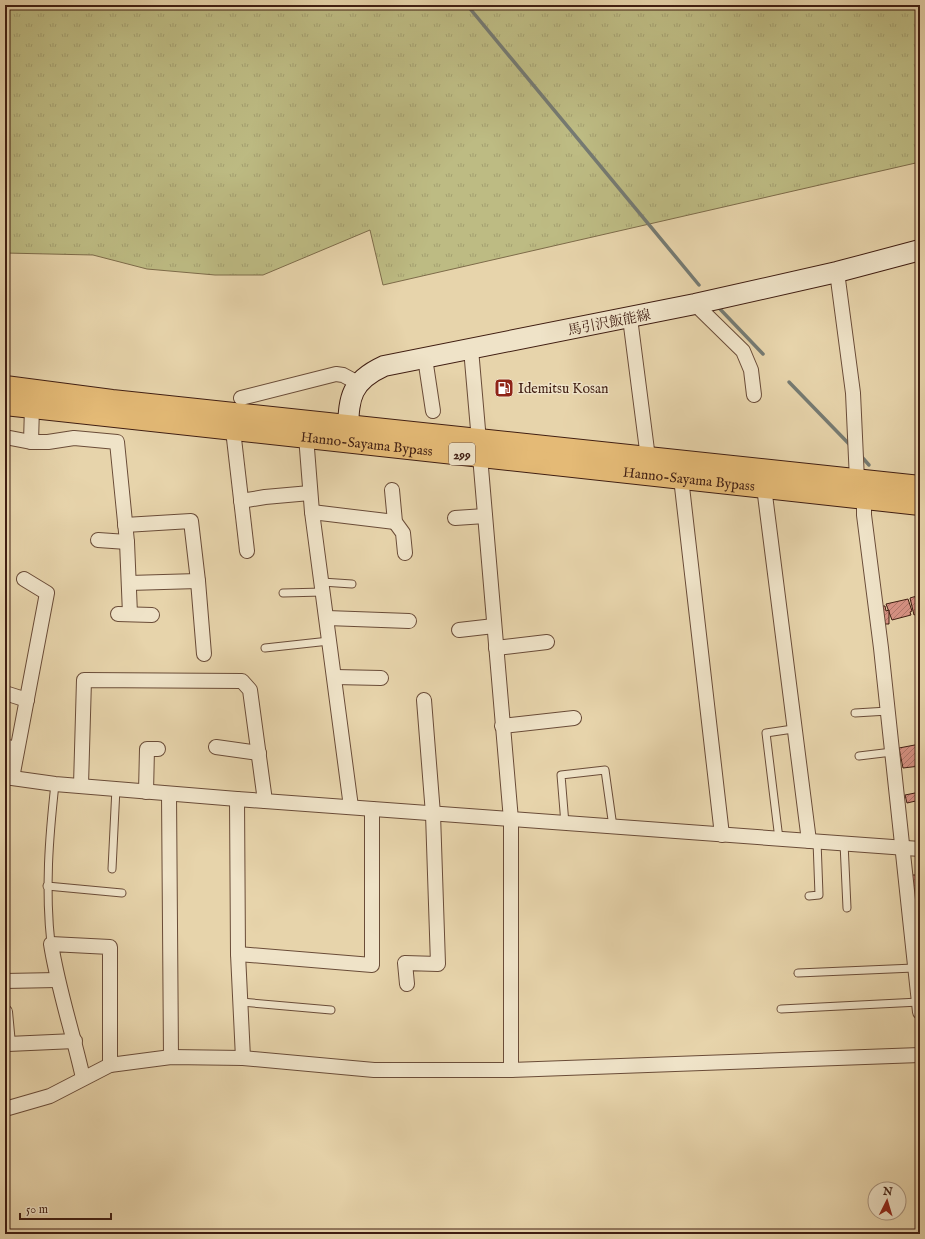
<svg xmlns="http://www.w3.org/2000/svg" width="925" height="1239" font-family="'IM FELL English','Noto Serif JP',serif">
  <defs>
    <pattern id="grass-tufts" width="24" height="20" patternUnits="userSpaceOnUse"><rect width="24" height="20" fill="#bdbb83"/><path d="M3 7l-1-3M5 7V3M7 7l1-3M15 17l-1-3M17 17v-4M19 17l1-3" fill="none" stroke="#a4a070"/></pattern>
    <pattern id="building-hatch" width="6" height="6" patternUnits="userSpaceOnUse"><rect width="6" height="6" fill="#d79284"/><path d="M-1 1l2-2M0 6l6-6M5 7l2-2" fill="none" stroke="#b0776b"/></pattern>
  </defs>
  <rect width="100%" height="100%" fill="#e7d4ab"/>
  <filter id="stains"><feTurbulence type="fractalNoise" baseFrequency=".005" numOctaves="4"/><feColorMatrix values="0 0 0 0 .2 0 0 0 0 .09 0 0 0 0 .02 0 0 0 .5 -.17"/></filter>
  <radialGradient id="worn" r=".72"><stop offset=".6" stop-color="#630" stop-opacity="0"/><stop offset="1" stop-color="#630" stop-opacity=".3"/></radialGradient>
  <path fill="url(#grass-tufts)" stroke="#7e6c4a" d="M 5,5 L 920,5 L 920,162 L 383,285 L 370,230 L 263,275 L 215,275 L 147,269 L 93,255 L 5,253 Z"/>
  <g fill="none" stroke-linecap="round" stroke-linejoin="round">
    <g stroke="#757a72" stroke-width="3.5">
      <path d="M 467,5 L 699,285"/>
      <path d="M 720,309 L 763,354"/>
      <path d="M 789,382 L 851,446"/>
      <path d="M 861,456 L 869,465"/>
    </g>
  </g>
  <g fill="url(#building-hatch)" stroke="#401e12">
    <path d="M 916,286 L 920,286 L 920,317 Z"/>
    <path d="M 920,595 L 920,613 L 914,615 L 910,598 Z"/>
    <path d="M 908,599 L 912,611 L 910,612 L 911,615 L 892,620 L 886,604 Z"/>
    <path d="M 881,606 L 885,606 L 886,611 L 889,610 L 889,624 L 882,624 Z"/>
    <path d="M 920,744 L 920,766 L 903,768 L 899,748 Z"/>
    <path d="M 920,792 L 920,800 L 907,803 L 905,795 Z"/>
    <path d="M 911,875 L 919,875 L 918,889 L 911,889 Z"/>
  </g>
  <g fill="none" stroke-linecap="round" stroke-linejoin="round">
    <defs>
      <g id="lane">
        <path d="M 322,582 L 352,584"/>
        <path d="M 283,593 L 323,592"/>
        <path d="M 265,648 L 329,641"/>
        <path d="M 855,713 L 888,711"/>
        <path d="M 859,756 L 892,752"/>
        <path d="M 565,824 L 561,775 L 605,770 L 613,827"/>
        <path d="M 779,839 L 766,733 L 793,729"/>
        <path d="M 844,843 L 847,908"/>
        <path d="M 112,869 L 116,788"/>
        <path d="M 47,886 L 122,893"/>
        <path d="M 809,896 L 819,895 L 817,841"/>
        <path d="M 51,944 C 45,890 49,838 55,784"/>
        <path d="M 798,973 L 914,968"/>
        <path d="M 241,1002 L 331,1010"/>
        <path d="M 781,1009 L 919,1002"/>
      </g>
      <g id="street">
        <path d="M 837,272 L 853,393 L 857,480"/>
        <path d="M 695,304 L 743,351 L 751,370 L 754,395"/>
        <path d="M 630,318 L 648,458"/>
        <path d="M 471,349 L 479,441"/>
        <path d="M 425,358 L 433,411"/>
        <path d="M 241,398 L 336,374 L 343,375 L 358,383"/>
        <path d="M 233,430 L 247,551"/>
        <path d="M 306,436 L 312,512 L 351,807"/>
        <path d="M 5,437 L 31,442 L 48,442 L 74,438 L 117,442 L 127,542 L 130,614"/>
        <path d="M 31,442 L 32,407"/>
        <path d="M 480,456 L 511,820 L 511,1070"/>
        <path d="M 681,478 L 722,835"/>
        <path d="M 764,487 L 809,841"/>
        <path d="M 392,490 L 395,522 L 403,533 L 405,553"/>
        <path d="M 864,498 L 864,515 L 881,648 L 920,1012"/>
        <path d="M 241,501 L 265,497 L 310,493"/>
        <path d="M 312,512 L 395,522"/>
        <path d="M 455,518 L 485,516"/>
        <path d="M 125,525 L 191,521 L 198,581 L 204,654"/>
        <path d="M 98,540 L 127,542"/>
        <path d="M 129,583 L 198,581"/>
        <path d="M 118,614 L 152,615"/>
        <path d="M 327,618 L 409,621"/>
        <path d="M 459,630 L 494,626"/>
        <path d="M 496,648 L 547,642"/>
        <path d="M 335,677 L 381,678"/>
        <path d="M 5,693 L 27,700"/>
        <path d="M 502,726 L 574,718"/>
        <path d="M 5,746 L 17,750"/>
        <path d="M 216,747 L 259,753"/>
        <path d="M 5,777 L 55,784 L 237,799 L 920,849"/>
        <path d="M 12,778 L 47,593 L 24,579"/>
        <path d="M 81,785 L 84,680 L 242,681 L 250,690 L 265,801"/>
        <path d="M 146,792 L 147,749 L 158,749"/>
        <path d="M 169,794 L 171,1057"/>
        <path d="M 237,799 L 238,954 L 243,1058"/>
        <path d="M 238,954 L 372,965 L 372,809"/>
        <path d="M 5,981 L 57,980"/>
        <path d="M 407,984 L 405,963 L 438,964 L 433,814 L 424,700"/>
        <path d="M 5,1012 L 8,1044 L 75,1041"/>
        <path d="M 83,1078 C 73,1033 58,989 51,944 L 110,947 L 110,1065"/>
        <path d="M 5,1109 L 50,1096 L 110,1065 L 171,1057 L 243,1058 L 374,1070 L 511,1070 L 920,1055"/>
      </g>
      <path id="secondary" d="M 347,441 C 350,403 345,384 384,366 L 695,304 L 837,272 L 920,250"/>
      <g id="highway">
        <path d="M 5,387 L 112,401 L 920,487"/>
        <path id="s1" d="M 5,404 L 920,504"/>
      </g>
    </defs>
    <use href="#lane" stroke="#6a4c38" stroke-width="9"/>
    <use href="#street" stroke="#6a4c38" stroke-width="16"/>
    <use href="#secondary" stroke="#401e12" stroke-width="22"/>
    <use href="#highway" stroke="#401e12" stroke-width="24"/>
    <path stroke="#401e12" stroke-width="2" stroke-dasharray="3 2" stroke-linecap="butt" d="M 919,521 L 920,526"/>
    <use href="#lane" stroke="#efe3c8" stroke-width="7"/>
    <use href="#street" stroke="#efe3c8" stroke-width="14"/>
    <use href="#secondary" stroke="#efe3c8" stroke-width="20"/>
    <use href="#highway" stroke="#e4ba76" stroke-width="22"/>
  </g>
  <defs>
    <symbol id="fuel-square" viewBox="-11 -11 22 22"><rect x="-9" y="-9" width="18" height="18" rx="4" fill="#8f2418" stroke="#efe3c8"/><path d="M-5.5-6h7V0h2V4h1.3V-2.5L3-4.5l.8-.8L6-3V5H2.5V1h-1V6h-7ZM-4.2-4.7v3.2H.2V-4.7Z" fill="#fff"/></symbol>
  </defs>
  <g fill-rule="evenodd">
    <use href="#fuel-square" x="493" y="377" width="22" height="22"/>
  </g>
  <g text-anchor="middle" stroke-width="3" stroke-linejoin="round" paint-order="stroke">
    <rect fill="#efe3c8" stroke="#745949" stroke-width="1" x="449" y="443" width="26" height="22" rx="3"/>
    <g font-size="13" font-weight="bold" fill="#401e12">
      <text x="462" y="459">299</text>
    </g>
    <g font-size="14" fill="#401e12" stroke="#efe3c8">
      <text transform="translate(609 322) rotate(-11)" y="5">馬引沢飯能線</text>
      <text dy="5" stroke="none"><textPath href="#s1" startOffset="364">Hanno-Sayama Bypass</textPath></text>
      <text dy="5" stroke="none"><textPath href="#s1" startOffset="688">Hanno-Sayama Bypass</textPath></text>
    </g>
    <g font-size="14" fill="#401e12" stroke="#efe3c8" text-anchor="start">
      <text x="518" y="393">Idemitsu Kosan</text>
    </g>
  </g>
  <rect width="925" height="1239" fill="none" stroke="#e7d4ab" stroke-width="20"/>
  <rect x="6" y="6" width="913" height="1227" fill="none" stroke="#401e12" stroke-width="2"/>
  <rect x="10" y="10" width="905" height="1219" fill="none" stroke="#401e12"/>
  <g transform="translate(887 1201) rotate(5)"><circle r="19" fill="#efe3c8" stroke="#a9947f"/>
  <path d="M0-3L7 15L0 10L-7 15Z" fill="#8f2418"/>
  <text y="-6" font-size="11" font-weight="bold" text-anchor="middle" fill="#401e12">N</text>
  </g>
  <path d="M20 1213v6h91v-6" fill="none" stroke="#401e12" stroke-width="2"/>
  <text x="26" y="1213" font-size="12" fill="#401e12" stroke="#efe3c8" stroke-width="3" paint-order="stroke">50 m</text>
  <rect width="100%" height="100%" filter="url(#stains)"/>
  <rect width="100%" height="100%" fill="url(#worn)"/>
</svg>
